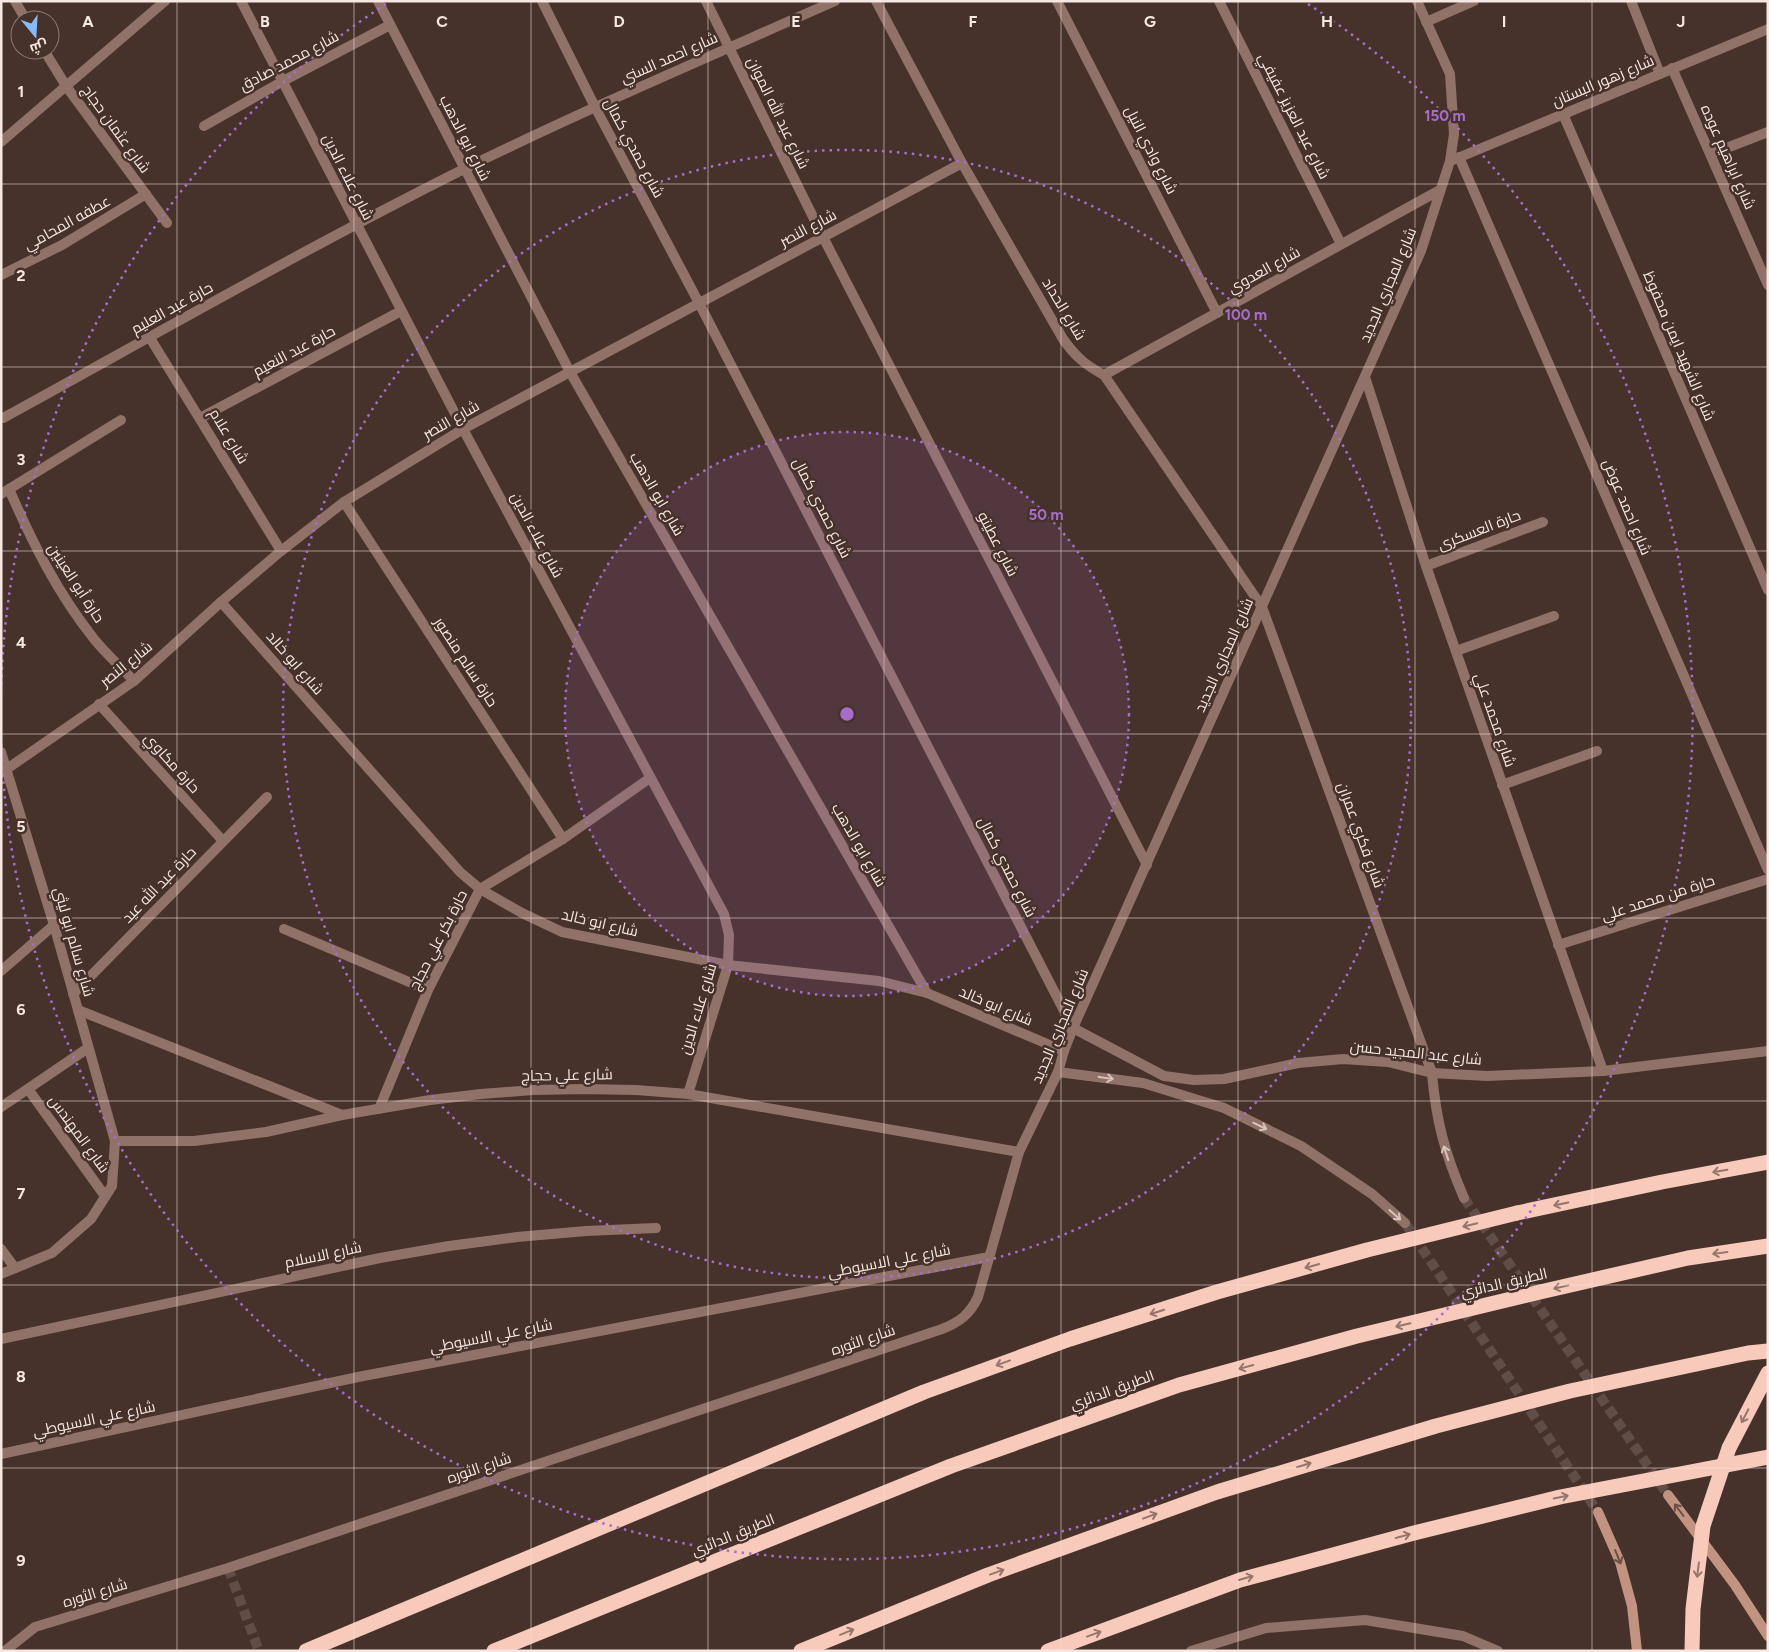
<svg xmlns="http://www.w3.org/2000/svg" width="1769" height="1652" font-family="Figtree,Cairo,sans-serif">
  <rect width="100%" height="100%" fill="#47322b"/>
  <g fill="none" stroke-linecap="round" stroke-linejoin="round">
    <path stroke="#614d47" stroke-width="10" stroke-dasharray="10 5" stroke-linecap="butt" d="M 228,1568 L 259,1651"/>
    <g stroke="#614d47" stroke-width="10" stroke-dasharray="10 5" stroke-linecap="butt">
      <path d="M 1464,1198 L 1668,1495"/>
      <path d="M 1405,1223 L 1598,1512"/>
    </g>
    <g stroke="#917268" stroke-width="10">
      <path d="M 15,1 L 26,20"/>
      <path d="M 241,1 L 463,429 L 724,914 L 729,935 L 728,965 L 688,1094"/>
      <path d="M 378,1 L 570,372 L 927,993"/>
      <path d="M 542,1 L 595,107 L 699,303 L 1073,1028 L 1164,1076 L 1194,1080 L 1224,1079 L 1298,1063 L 1343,1059 L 1388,1062 L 1432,1073 L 1487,1076 L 1603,1071 L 1768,1051"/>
      <path d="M 706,1 L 823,237 L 1147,865"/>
      <path d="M 876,1 L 962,163 L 1063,339 C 1075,356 1085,365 1104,375 L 1262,607 L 1432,1073 C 1436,1121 1445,1154 1464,1198"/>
      <path d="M 1057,1 L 1217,313"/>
      <path d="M 1219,1 L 1341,244"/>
      <path d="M 1631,1 L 1660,74"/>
      <path d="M 1426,22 L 1474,1"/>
      <path d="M 44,50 L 66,86 L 167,223"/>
      <path d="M 1672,68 L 1768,285"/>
      <path d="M 1563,114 L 1768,590"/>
      <path d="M 204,126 L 283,81 L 390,25"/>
      <path d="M 1,142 L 165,1"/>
      <path d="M 1711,154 L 1768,132"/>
      <path d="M 1459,157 L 1768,870"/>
      <path d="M 1453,160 L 1768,29"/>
      <path d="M 1,275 L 62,245 L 146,194"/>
      <path d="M 150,338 L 281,551"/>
      <path d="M 1104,375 L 1440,190"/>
      <path d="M 1365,377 L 1426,566 L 1603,1071"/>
      <path d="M 3,418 C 156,334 308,247 464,169 C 586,109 711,56 835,1"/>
      <path d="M 200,418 L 401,311"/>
      <path d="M 9,489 C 33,544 57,592 94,639 C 106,654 121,667 134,681"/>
      <path d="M 1,494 L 121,420"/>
      <path d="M 344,502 L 563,839"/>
      <path d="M 1426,566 L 1543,522"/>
      <path d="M 221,602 L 460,872 L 480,889 L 522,913 L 562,932 L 728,965 L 879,981 L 927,993 L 1064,1051"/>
      <path d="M 1456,651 L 1554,616"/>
      <path d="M 99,704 L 223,841"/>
      <path d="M 1,752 L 54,925 L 115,1141 L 112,1186 L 91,1219 L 52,1253 L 1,1274"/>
      <path d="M 1,773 L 134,681 L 221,602 L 281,551 L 344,502 L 463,429 L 962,163"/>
      <path d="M 1502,785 L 1597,751"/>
      <path d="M 284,929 L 428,990"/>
      <path d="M 1558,945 L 1768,879"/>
      <path d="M 1,971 L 54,925"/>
      <path d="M 73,994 L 267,797"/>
      <path d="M 78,1010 L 342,1115"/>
      <path d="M 1058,1072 L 1143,1083 L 1224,1108 L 1301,1146 L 1372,1194 L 1405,1223"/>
      <path d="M 28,1089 L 105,1196"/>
      <path d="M 1,1107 L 88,1048"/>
      <path d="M 379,1109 L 428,990 L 480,889 L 563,839 L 650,778"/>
      <path d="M 115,1141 L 194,1141 L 266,1132 L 342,1115 L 430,1100 L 481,1094 L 533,1090 L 585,1089 L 636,1090 L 688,1094 L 1019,1152"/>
      <path d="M 1,1249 L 15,1268"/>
      <path d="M 1,1339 L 380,1258 L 449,1246 L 517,1237 L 586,1231 L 656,1228"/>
      <path d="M 1,1454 L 358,1377 L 989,1257"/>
      <path d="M 5,1651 L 35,1627 L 228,1568 L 942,1329 C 960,1322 970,1314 978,1297 L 1019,1152 L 1058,1072 L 1064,1051 L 1073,1028 L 1421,251 L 1450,161 L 1454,134 L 1450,74 L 1417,1"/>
      <path d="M 1191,1651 L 1266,1628 L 1365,1620 L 1463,1636 L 1498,1651"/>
    </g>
    <g stroke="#c39382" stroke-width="10">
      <path d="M 1668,1495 L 1735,1585 L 1768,1636"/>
      <path d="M 1598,1512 L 1620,1562 L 1632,1606 L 1637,1651"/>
    </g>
    <g stroke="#f7cabb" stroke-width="15">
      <path d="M 1517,1213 L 1662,1182 L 1768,1162"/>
      <path d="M 494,1651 L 951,1466 L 1179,1385 L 1357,1336 L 1540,1292 L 1688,1258 L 1768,1246"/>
      <path d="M 801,1651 L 988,1575 L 1217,1492 L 1436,1426 L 1570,1391 L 1748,1353 L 1768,1351"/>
      <path d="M 1048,1651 L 1240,1580 L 1414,1533 L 1560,1497 L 1768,1457"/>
    </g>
    <g stroke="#f7cabb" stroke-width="15">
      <path d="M 306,1651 L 924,1392 L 1070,1339 L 1217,1292 L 1367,1250 L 1517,1213"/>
      <path d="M 1692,1651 L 1693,1609 L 1703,1526 L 1729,1448 L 1768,1373"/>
    </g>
  </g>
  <defs><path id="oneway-shaft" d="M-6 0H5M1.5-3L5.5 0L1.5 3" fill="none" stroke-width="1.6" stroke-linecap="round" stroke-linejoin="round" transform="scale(1.25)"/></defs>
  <g stroke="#d8c4be">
    <use href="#oneway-shaft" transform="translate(1106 1078) rotate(8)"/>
    <use href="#oneway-shaft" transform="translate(1260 1126) rotate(26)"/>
    <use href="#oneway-shaft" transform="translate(1446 1153) rotate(-108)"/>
    <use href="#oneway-shaft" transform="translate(1395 1215) rotate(41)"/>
  </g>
  <g stroke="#96766c">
    <use href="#oneway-shaft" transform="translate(1720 1171) rotate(170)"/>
    <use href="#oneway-shaft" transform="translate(1561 1204) rotate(168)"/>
    <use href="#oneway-shaft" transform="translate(1470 1225) rotate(166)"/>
    <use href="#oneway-shaft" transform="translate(1720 1253) rotate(172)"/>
    <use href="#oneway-shaft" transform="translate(1312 1266) rotate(164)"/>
    <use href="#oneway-shaft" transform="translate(1561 1287) rotate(167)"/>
    <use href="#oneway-shaft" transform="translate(1157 1312) rotate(162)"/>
    <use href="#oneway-shaft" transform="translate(1403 1325) rotate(167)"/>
    <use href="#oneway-shaft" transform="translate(1003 1363) rotate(160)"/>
    <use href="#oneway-shaft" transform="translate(1246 1367) rotate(165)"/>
    <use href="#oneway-shaft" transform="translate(1745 1416) rotate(117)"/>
    <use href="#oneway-shaft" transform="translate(1304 1465) rotate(-17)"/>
    <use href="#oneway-shaft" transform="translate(1561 1497) rotate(-12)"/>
    <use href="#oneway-shaft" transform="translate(1150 1516) rotate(-20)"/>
    <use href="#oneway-shaft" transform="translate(1403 1536) rotate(-15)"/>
    <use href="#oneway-shaft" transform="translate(1698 1570) rotate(97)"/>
    <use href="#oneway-shaft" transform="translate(997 1572) rotate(-20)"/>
    <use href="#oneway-shaft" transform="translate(1246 1578) rotate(-16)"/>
    <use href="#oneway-shaft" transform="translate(847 1632) rotate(-22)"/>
    <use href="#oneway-shaft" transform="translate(1094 1634) rotate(-20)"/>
  </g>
  <g stroke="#6c4f45">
    <use href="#oneway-shaft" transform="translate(1679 1510) rotate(-127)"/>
    <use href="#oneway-shaft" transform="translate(1618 1557) rotate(68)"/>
  </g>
  <path fill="none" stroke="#f6e7e3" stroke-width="1" stroke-opacity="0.55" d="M 177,1 L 177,1651M 354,1 L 354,1651M 531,1 L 531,1651M 708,1 L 708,1651M 884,1 L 884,1651M 1061,1 L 1061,1651M 1238,1 L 1238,1651M 1415,1 L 1415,1651M 1592,1 L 1592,1651M 1,184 L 1768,184M 1,367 L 1768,367M 1,551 L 1768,551M 1,734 L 1768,734M 1,918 L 1768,918M 1,1101 L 1768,1101M 1,1285 L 1768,1285M 1,1468 L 1768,1468"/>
  <circle cx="847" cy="714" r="282" fill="#a66dcc" fill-opacity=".12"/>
  <g fill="none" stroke="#a66dcc" stroke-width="2.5" stroke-dasharray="2.5 5">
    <circle cx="847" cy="714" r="282"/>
    <circle cx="847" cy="714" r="564"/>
    <path d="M1 692A846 846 0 0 1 386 4M1308 4A846 846 0 1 1 1 736"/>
  </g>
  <g text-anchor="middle" stroke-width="5" stroke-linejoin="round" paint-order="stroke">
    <g font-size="15" fill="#f6e7e3" stroke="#47322b">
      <text transform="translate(669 58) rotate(-24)" y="5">شارع احمد السني</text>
      <text transform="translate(289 61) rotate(-28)" y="5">شارع محمد صادق</text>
      <text transform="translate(1603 81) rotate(-23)" y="5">شارع زهور البستان</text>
      <text transform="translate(778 113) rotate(64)" y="5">شارع عبد الله الموان</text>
      <text transform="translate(1294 116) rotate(63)" y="5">شارع عبد العزيز عفيفي</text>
      <text transform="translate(116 129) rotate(54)" y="5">شارع عثمان حجاج</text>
      <text transform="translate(465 138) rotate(63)" y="5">شارع ابو الدهب</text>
      <text transform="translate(634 148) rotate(62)" y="5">شارع حمدي كمال</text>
      <text transform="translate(1151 150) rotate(63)" y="5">شارع وادي النيل</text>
      <text transform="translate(1728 157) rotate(66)" y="5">شارع ابراهيم عوده</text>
      <text transform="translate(348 177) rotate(63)" y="5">شارع علاء الدين</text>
      <text transform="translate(67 223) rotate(-29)" y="5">عطفه المحامي</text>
      <text transform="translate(808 228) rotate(-28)" y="5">شارع النصر</text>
      <text transform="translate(1264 270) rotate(-29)" y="5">شارع العدوي</text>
      <text transform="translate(1388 285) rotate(-67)" y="5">شارع المجاري الجديد</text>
      <text transform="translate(172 308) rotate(-29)" y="5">حارة عبد العليم</text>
      <text transform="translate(1064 309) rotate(59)" y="5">شارع الحداد</text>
      <text transform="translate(1679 346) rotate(67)" y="5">شارع الشهيد ايمن محفوظ</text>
      <text transform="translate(294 351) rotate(-28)" y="5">حارة عبد النعيم</text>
      <text transform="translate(451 420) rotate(-30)" y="5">شارع النصر</text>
      <text transform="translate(229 436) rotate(59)" y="5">شارع علام</text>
      <text transform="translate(657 494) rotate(60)" y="5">شارع ابو الدهب</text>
      <text transform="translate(1627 507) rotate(67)" y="5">شارع احمد عوض</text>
      <text transform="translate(822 508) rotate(63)" y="5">شارع حمدي كمال</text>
      <text transform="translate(1479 530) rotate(-21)" y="5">حارة العسكرى</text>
      <text transform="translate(537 535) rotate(62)" y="5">شارع علاء الدين</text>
      <text transform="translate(998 544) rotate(63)" y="5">شارع عطيتو</text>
      <text transform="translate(76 583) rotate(57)" y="5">حارة أبو العينين</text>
      <text transform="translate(1224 655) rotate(-66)" y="5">شارع المجاري الجديد</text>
      <text transform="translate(466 662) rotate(57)" y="5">حارة سالم منصور</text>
      <text transform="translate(295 663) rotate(49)" y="5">شارع ابو خالد</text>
      <text transform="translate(126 664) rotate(-39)" y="5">شارع النصر</text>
      <text transform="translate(1495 720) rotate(71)" y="5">شارع محمد علي</text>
      <text transform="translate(172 763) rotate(48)" y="5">حارة مكاوي</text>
      <text transform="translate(1361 835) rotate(70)" y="5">شارع فكري عمران</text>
      <text transform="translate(859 845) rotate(60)" y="5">شارع ابو الدهب</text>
      <text transform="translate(1007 867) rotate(63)" y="5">شارع حمدي كمال</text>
      <text transform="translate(159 885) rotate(-46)" y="5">حارة عبد الله عيد</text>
      <text transform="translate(1658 898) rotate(-18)" y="5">حارة من محمد علي</text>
      <text transform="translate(600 923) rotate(13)" y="5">شارع ابو خالد</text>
      <text transform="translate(438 940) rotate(-63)" y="5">حارة بكر علي حجاج</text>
      <text transform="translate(74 942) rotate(74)" y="5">شارع سالم ابو ليثي</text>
      <text transform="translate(996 1006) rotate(23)" y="5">شارع ابو خالد</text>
      <text transform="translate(698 1009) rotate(-73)" y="5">شارع علاء الدين</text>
      <text transform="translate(1060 1026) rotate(-67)" y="5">شارع المجاري الجديد</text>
      <text transform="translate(1416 1053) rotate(6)" y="5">شارع عبد المجيد حسن</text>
      <text transform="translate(567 1075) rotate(-1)" y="5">شارع علي حجاج</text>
      <text transform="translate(79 1134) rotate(54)" y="5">شارع المهندس</text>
      <text transform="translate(323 1255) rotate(-12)" y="5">شارع الاسلام</text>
      <text transform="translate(889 1261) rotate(-11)" y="5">شارع علي الاسيوطي</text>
      <text transform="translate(1504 1283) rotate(-13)" y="5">الطريق الدائري</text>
      <text transform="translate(491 1336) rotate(-11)" y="5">شارع علي الاسيوطي</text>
      <text transform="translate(863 1340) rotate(-19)" y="5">شارع الثوره</text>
      <text transform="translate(1112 1390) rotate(-20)" y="5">الطريق الدائري</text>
      <text transform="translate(94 1419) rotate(-12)" y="5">شارع علي الاسيوطي</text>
      <text transform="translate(479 1468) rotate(-19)" y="5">شارع الثوره</text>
      <text transform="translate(733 1535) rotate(-22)" y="5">الطريق الدائري</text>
      <text transform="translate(95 1593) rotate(-17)" y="5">شارع الثوره</text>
    </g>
  </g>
  <g font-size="16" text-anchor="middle" font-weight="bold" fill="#f6e7e3" stroke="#47322b" stroke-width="5" stroke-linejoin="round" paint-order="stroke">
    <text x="88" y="27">A</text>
    <text x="265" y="27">B</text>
    <text x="442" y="27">C</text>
    <text x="619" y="27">D</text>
    <text x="796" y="27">E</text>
    <text x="973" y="27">F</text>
    <text x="1150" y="27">G</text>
    <text x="1327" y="27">H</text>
    <text x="1504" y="27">I</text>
    <text x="1681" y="27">J</text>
    <text x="21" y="97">1</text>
    <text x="21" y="281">2</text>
    <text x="21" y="465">3</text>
    <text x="21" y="648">4</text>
    <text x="21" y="832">5</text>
    <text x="21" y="1015">6</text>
    <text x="21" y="1199">7</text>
    <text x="21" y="1382">8</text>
    <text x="21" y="1566">9</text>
  </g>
  <circle cx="847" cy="714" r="8" fill="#a66dcc" stroke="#47322b" stroke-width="2.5"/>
  <g font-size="15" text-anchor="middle" font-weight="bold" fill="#a66dcc" stroke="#47322b" stroke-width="5" stroke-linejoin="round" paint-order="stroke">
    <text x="1445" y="121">150 m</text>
    <text x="1246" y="320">100 m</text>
    <text x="1046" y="520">50 m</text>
  </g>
  <rect width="1769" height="1652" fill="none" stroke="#f6e7e3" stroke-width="5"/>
  <g transform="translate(35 35) rotate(162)"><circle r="24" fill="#47322b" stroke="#8d7a75"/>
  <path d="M0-4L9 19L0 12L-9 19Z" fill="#86bbfb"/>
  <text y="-8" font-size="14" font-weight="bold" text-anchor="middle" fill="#f6e7e3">ش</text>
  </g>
</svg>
